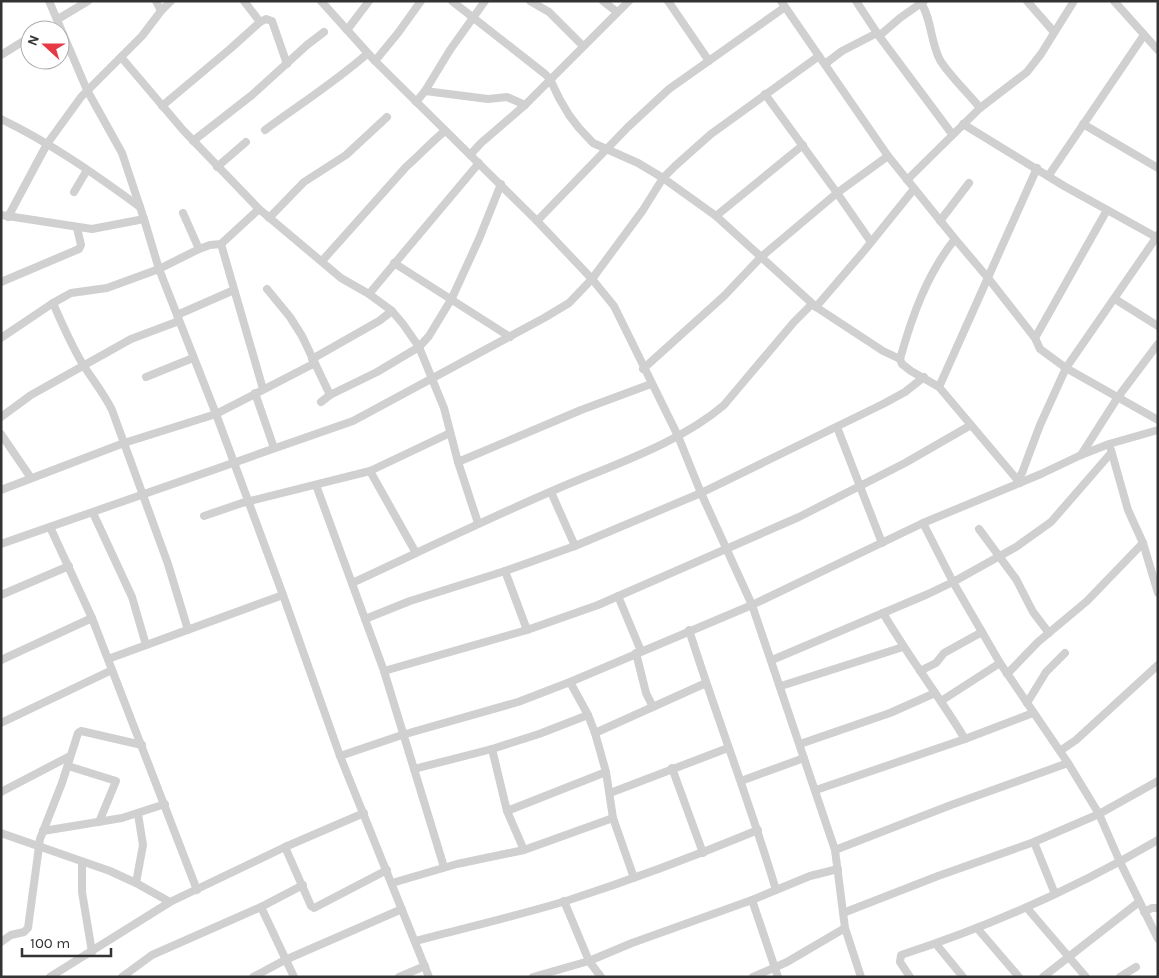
<svg xmlns="http://www.w3.org/2000/svg" width="1159" height="978" font-family="Karla,sans-serif">
  <rect width="100%" height="100%" fill="#fff"/>
  <g fill="none" stroke-linecap="round" stroke-linejoin="round">
    <g stroke="#d0d0d0" stroke-width="8">
      <path d="M 49,1 L 87,90 L 122,153 L 144,219 L 159,269 L 216,414 L 283,595 L 340,756 L 429,977"/>
      <path d="M 244,1 L 260,22 L 266,19 L 272,21 L 287,64"/>
      <path d="M 321,1 L 375,61 L 537,221 L 592,279 L 614,306 L 678,436 L 701,493 L 752,605 L 835,850 L 845,928 L 861,977"/>
      <path d="M 452,1 L 545,74 L 550,79 L 559,98 L 569,115 L 579,128 L 593,143 L 638,163 L 663,178 L 716,216 L 816,307 L 883,351 L 900,359 L 902,364 L 911,371 L 939,387 L 1020,483"/>
      <path d="M 530,1 L 549,12 L 583,46"/>
      <path d="M 603,1 L 617,12"/>
      <path d="M 668,1 L 709,61"/>
      <path d="M 781,1 L 888,156 L 955,239 L 988,278 L 1035,338 L 1040,349 L 1066,368 L 1158,420"/>
      <path d="M 856,1 L 879,36 L 952,134"/>
      <path d="M 920,1 C 932,19 930,41 940,60 C 948,74 969,94 980,108"/>
      <path d="M 1027,1 L 1054,32"/>
      <path d="M 1114,1 L 1158,50"/>
      <path d="M 161,11 L 171,1"/>
      <path d="M 58,19 L 88,1"/>
      <path d="M 41,30 L 42,30"/>
      <path d="M 347,30 L 369,1"/>
      <path d="M 879,36 L 900,18 L 924,1"/>
      <path d="M 1,55 L 30,37"/>
      <path d="M 121,57 L 183,130 L 259,209 L 341,278 L 369,294 L 392,311 L 403,324 L 419,347 L 444,408 L 458,462 L 478,523"/>
      <path d="M 375,61 L 398,33 L 421,1"/>
      <path d="M 825,64 L 842,51 L 877,33"/>
      <path d="M 425,91 L 488,99 L 507,97 L 525,105"/>
      <path d="M 765,94 L 837,193 L 871,242"/>
      <path d="M 416,102 L 425,91 L 450,50 L 485,1"/>
      <path d="M 162,106 L 230,49 L 260,22"/>
      <path d="M 1,119 C 51,143 96,175 140,207"/>
      <path d="M 963,124 L 1064,186 L 1156,237"/>
      <path d="M 1083,124 L 1158,168"/>
      <path d="M 265,130 C 299,105 335,82 367,54"/>
      <path d="M 193,141 L 252,95 L 307,45 L 324,32"/>
      <path d="M 470,155 L 481,143 L 525,105 L 629,1"/>
      <path d="M 217,167 L 246,142"/>
      <path d="M 1049,175 L 1144,35"/>
      <path d="M 907,180 L 980,108 L 1027,72 L 1041,54 L 1074,1"/>
      <path d="M 74,192 L 87,170"/>
      <path d="M 183,213 L 199,249"/>
      <path d="M 1,215 L 92,229 L 144,219"/>
      <path d="M 716,216 L 803,145"/>
      <path d="M 8,217 L 47,144 L 81,97 L 142,36 L 161,11 L 156,1"/>
      <path d="M 269,218 L 304,182 L 346,155 L 387,117"/>
      <path d="M 537,221 L 628,127 L 669,89 L 785,7"/>
      <path d="M 940,221 L 969,183"/>
      <path d="M 221,244 L 263,389"/>
      <path d="M 322,261 L 406,167 C 420,155 431,142 445,131"/>
      <path d="M 394,263 L 510,337"/>
      <path d="M 1,282 L 79,249 L 81,245 L 77,228"/>
      <path d="M 267,289 L 290,317 L 302,336 L 330,395"/>
      <path d="M 369,294 L 479,163"/>
      <path d="M 1115,299 L 1158,326"/>
      <path d="M 53,303 C 62,324 71,344 82,363 C 92,379 103,392 112,410 L 168,564 L 188,630"/>
      <path d="M 816,307 L 864,251 L 914,189"/>
      <path d="M 177,315 L 234,290"/>
      <path d="M 1,338 L 53,303 L 71,293 L 107,288 L 159,269 L 199,249 L 210,245 L 221,244 L 259,209"/>
      <path d="M 1035,338 L 1107,210"/>
      <path d="M 312,359 L 379,321 L 392,311"/>
      <path d="M 900,359 C 912,316 927,274 955,239"/>
      <path d="M 643,369 L 724,296 L 761,257 L 837,193 L 888,156"/>
      <path d="M 146,377 L 193,358"/>
      <path d="M 939,387 L 1037,168"/>
      <path d="M 255,393 L 274,448"/>
      <path d="M 321,402 L 330,395 L 377,372 L 419,347 L 429,336 L 452,298 L 479,239 L 501,184"/>
      <path d="M 1,417 L 31,395 L 131,339 L 179,321"/>
      <path d="M 837,427 L 882,543"/>
      <path d="M 1,434 L 31,478"/>
      <path d="M 1111,450 L 1128,510 L 1143,543 L 1158,593"/>
      <path d="M 1081,455 L 1118,397 L 1158,344"/>
      <path d="M 458,462 L 581,410 L 651,384"/>
      <path d="M 370,471 L 416,553"/>
      <path d="M 1017,480 L 1022,473 L 1040,425 L 1066,368 L 1158,235"/>
      <path d="M 316,485 L 384,671 L 444,867"/>
      <path d="M 1,490 L 124,443 L 216,414 L 315,363"/>
      <path d="M 551,492 L 575,546"/>
      <path d="M 93,513 L 132,597 L 146,645"/>
      <path d="M 204,516 L 242,503 L 370,471 L 450,433"/>
      <path d="M 923,523 L 953,582 L 1000,663 L 1068,763 L 1099,814 L 1120,862 L 1158,939"/>
      <path d="M 50,527 L 92,618 L 197,890"/>
      <path d="M 979,529 L 1016,579 L 1033,612 L 1049,633"/>
      <path d="M 1,544 L 353,421 L 544,318 L 569,303 L 592,279 L 643,210 L 663,178 L 675,166 L 711,134 L 819,56"/>
      <path d="M 505,571 L 527,630"/>
      <path d="M 352,583 C 421,551 489,518 559,488 C 613,465 680,443 724,405 L 794,322 L 812,304"/>
      <path d="M 1,595 L 69,566"/>
      <path d="M 618,596 L 641,651"/>
      <path d="M 883,613 C 908,656 939,696 965,739"/>
      <path d="M 365,619 L 410,601 L 505,571 L 575,546 L 701,493 L 883,404 L 905,392 L 924,377"/>
      <path d="M 689,630 C 717,718 750,803 776,890 L 752,900 L 778,977"/>
      <path d="M 636,653 L 646,693 L 653,707"/>
      <path d="M 108,659 L 283,595"/>
      <path d="M 1,660 L 92,618"/>
      <path d="M 772,660 L 928,594 L 953,582 L 1016,547 L 1051,522 L 1111,453"/>
      <path d="M 384,671 L 527,630 L 598,605 L 799,517 L 905,463 L 971,425"/>
      <path d="M 920,671 L 936,663 L 944,653 L 982,632"/>
      <path d="M 1007,674 L 1038,642 L 1087,601 L 1143,543"/>
      <path d="M 570,682 L 588,715 L 595,733 L 606,772 L 613,818 L 634,878"/>
      <path d="M 781,686 L 903,647"/>
      <path d="M 941,701 L 1000,663"/>
      <path d="M 1027,703 L 1046,672 L 1065,653"/>
      <path d="M 1,723 L 112,670"/>
      <path d="M 595,733 L 706,683"/>
      <path d="M 800,744 L 890,713 L 935,693"/>
      <path d="M 492,749 L 507,811 L 524,850"/>
      <path d="M 1060,751 L 1076,740 L 1158,665"/>
      <path d="M 340,756 L 402,735 L 518,702 L 570,682 L 752,605 L 923,523 L 1041,474 L 1081,455 L 1109,444 L 1158,430"/>
      <path d="M 68,766 L 116,781 L 99,822"/>
      <path d="M 672,768 L 703,853"/>
      <path d="M 414,769 L 492,749 L 539,734 L 588,715"/>
      <path d="M 741,781 L 804,758"/>
      <path d="M 816,790 L 965,739 L 1033,713"/>
      <path d="M 1,792 L 70,756"/>
      <path d="M 610,793 L 728,748"/>
      <path d="M 507,811 L 606,772"/>
      <path d="M 43,831 L 122,818 L 165,804"/>
      <path d="M 1,833 L 110,871 L 136,883 L 170,902"/>
      <path d="M 1034,842 L 1055,894"/>
      <path d="M 285,847 L 311,906 L 314,908 L 387,870"/>
      <path d="M 835,850 L 951,805 L 1068,763"/>
      <path d="M 82,862 L 82,892 L 92,952"/>
      <path d="M 136,883 L 143,845 L 138,814"/>
      <path d="M 392,883 L 457,864 L 524,850 L 613,818"/>
      <path d="M 776,890 L 810,876 L 838,869"/>
      <path d="M 564,901 L 589,961 L 601,977"/>
      <path d="M 261,907 L 294,977"/>
      <path d="M 1027,908 L 1086,977"/>
      <path d="M 1144,912 L 1152,908 L 1158,908"/>
      <path d="M 843,913 L 938,876 L 1034,842 L 1099,814 L 1158,781"/>
      <path d="M 977,928 L 1019,977"/>
      <path d="M 415,941 C 465,928 516,916 566,901 C 631,880 695,856 758,830"/>
      <path d="M 1,942 L 11,935 L 24,932 L 28,928 L 40,839 L 62,783 L 78,733 L 81,731 L 142,745"/>
      <path d="M 936,944 L 963,977"/>
      <path d="M 50,977 L 170,902 L 285,847 L 364,813"/>
      <path d="M 122,977 L 152,955 L 261,907 L 303,885"/>
      <path d="M 253,977 L 285,960 L 402,909"/>
      <path d="M 399,977 L 425,966"/>
      <path d="M 533,977 L 589,961 L 632,943 L 752,900"/>
      <path d="M 753,977 L 787,962 L 845,928"/>
      <path d="M 910,977 L 900,962 L 901,955 C 991,926 1076,888 1158,840"/>
      <path d="M 1043,977 L 1139,902"/>
      <path d="M 1120,977 L 1136,967"/>
    </g>
  </g>
  <rect width="1159" height="978" fill="none" stroke="#333333" stroke-width="5"/>
  <g transform="translate(45 45) rotate(291)"><circle r="24" fill="#ffffff" stroke="#adadad"/>
  <path d="M0-4L9 19L0 12L-9 19Z" fill="#e63946"/>
  <text y="-8" font-size="14" font-weight="bold" text-anchor="middle" fill="#333333">N</text>
  </g>
  <path d="M22 948v8h89v-8" fill="none" stroke="#333333" stroke-width="2.5"/>
  <text x="30" y="948" font-size="15" fill="#333333" stroke="#ffffff" stroke-width="4" paint-order="stroke">100 m</text>
</svg>
